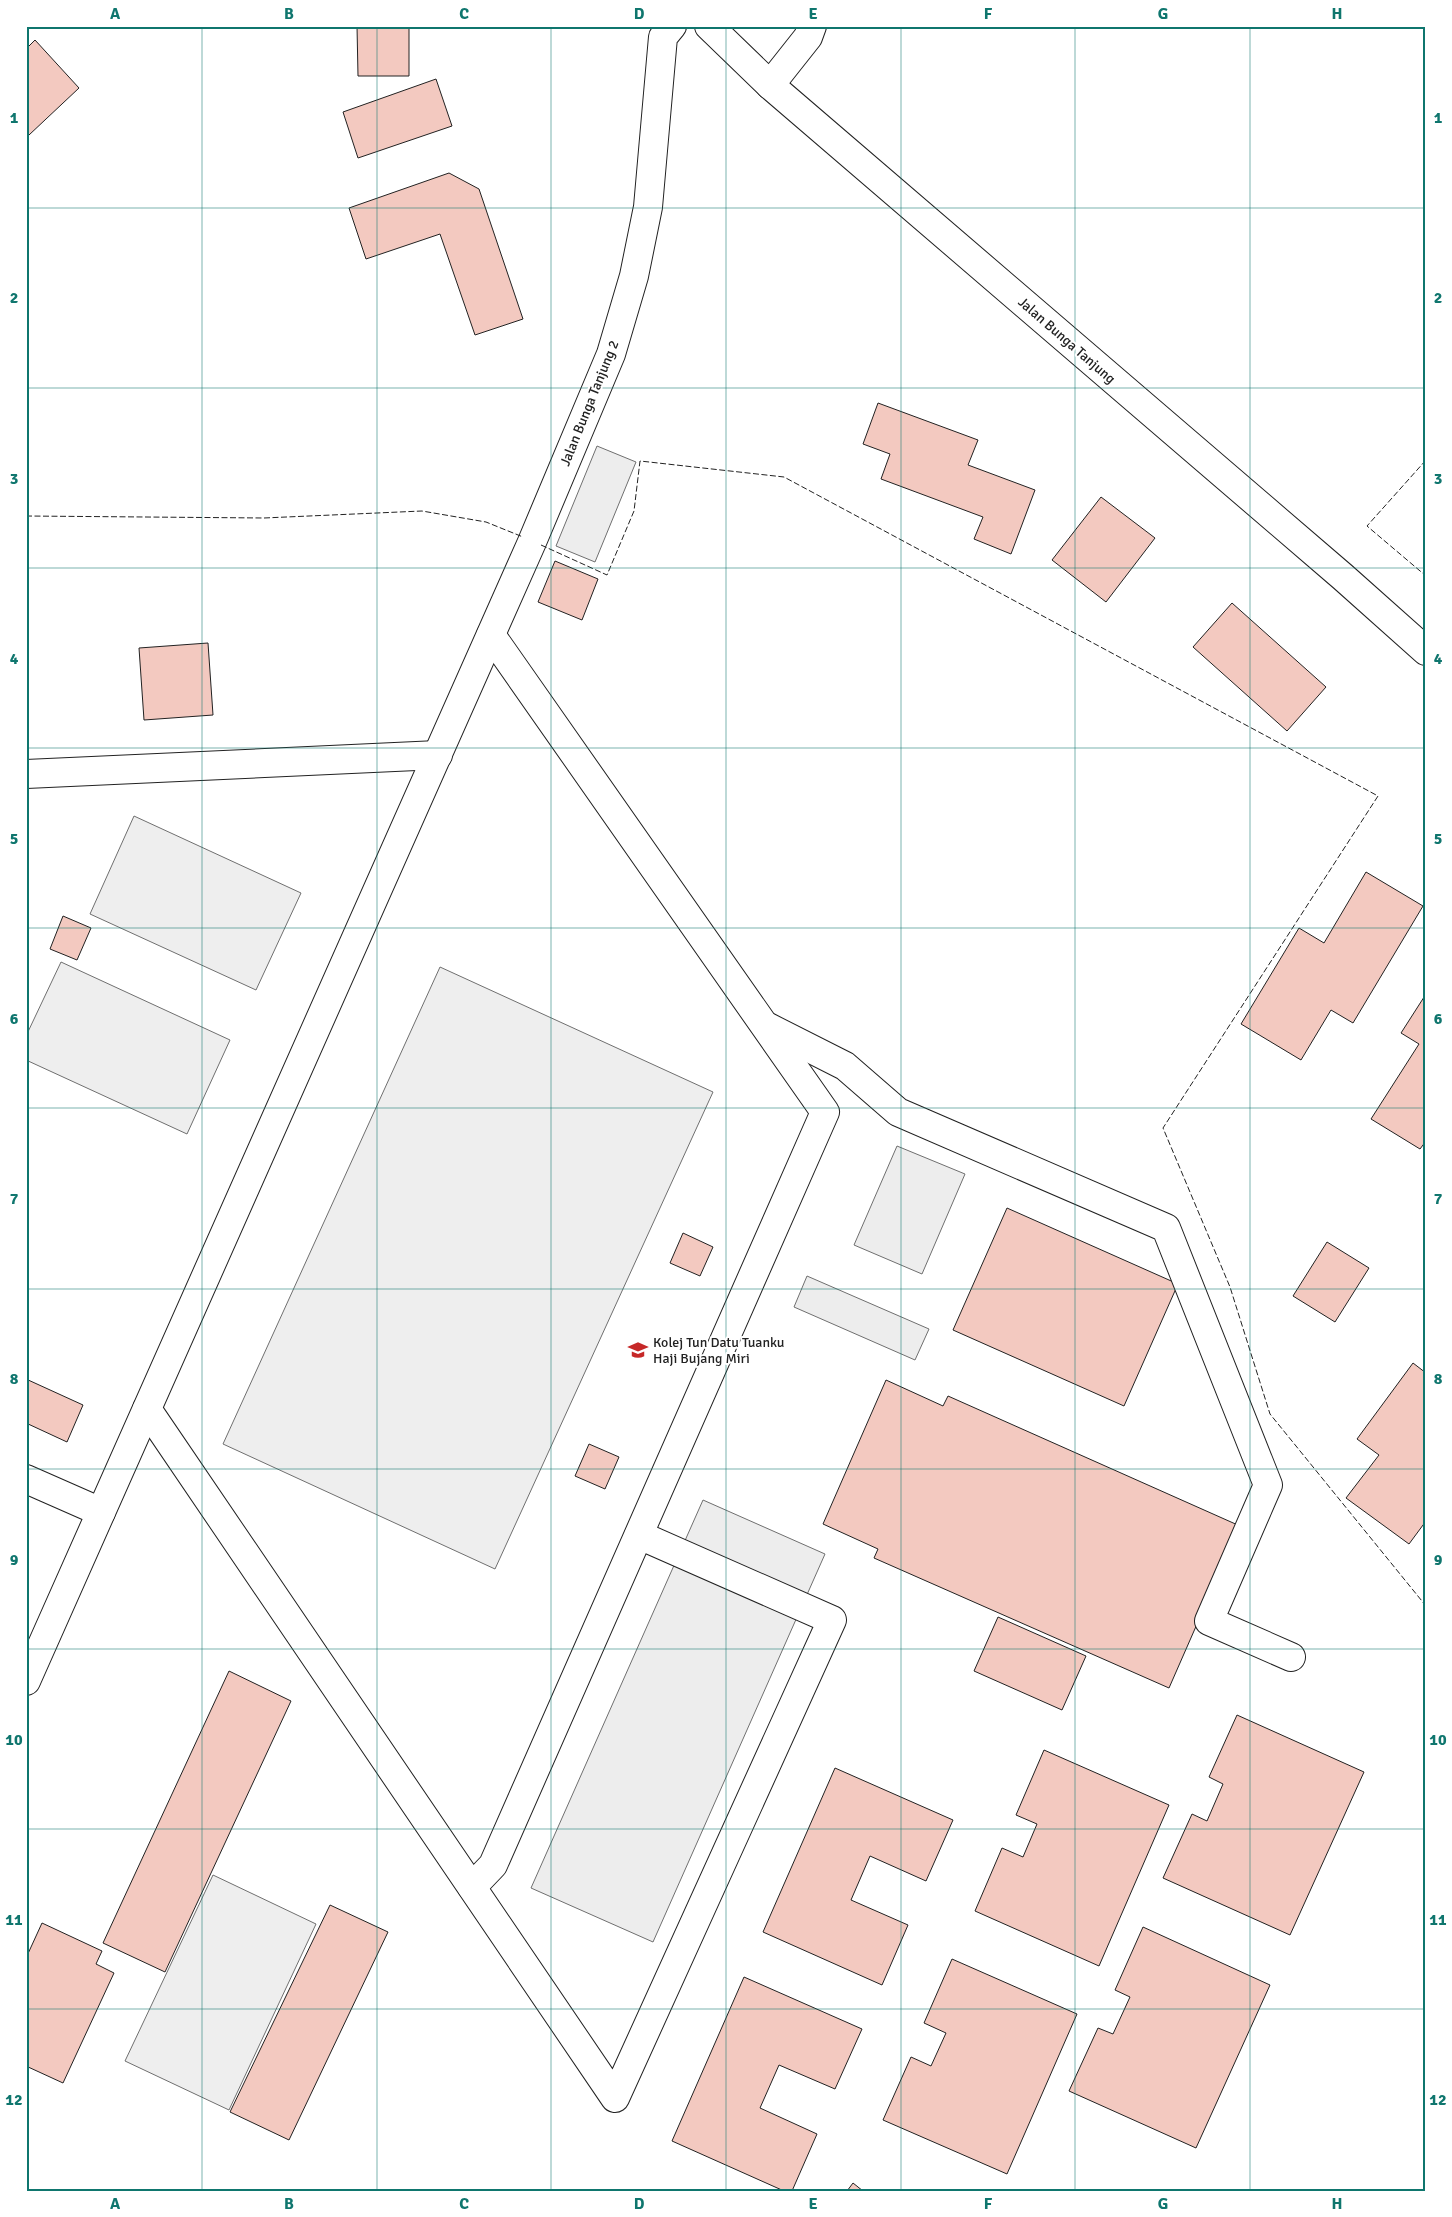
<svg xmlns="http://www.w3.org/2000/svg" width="1452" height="2217" font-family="Signika,sans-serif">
  <rect width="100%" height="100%" fill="#fff"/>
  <g fill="#eee" stroke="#6f6f6f">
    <path d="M 134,816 L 301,893 L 256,990 L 90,914 Z"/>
    <path d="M 61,962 L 230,1040 L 187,1134 L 26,1060 L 26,1036 Z"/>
    <path d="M 440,967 L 713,1092 L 495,1569 L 223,1444 Z"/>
    <path d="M 213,1875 L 316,1924 L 229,2110 L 125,2061 Z"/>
  </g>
  <g fill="#ededed" stroke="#6f6f6f">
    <path d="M 597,446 L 636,462 L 595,562 L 556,546 Z"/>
    <path d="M 897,1146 L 965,1174 L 922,1274 L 854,1245 Z"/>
    <path d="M 807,1276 L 929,1329 L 915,1360 L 794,1307 Z"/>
    <path d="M 703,1500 L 825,1554 L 653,1942 L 531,1888 Z"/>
  </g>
  <g fill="#f3c9c0" stroke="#222">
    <path d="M 357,26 L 409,26 L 409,76 L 358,76 Z"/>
    <path d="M 35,40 L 79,88 L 29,135 L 26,132 L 26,49 Z"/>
    <path d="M 436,79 L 452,126 L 358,158 L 343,112 Z"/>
    <path d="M 449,173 L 479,189 L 523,319 L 475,335 L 440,234 L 366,259 L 349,208 Z"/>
    <path d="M 878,403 L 978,440 L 968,465 L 1035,490 L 1011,554 L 974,539 L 983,517 L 881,479 L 890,454 L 863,444 Z"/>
    <path d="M 1101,497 L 1155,538 L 1106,602 L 1052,560 Z"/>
    <path d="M 555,561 L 598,579 L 582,620 L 538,602 Z"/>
    <path d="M 1232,603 L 1326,687 L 1287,731 L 1193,647 Z"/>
    <path d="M 208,643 L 213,715 L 144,720 L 139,648 Z"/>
    <path d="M 1366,872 L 1423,906 L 1353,1023 L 1331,1010 L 1301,1060 L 1241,1024 L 1299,928 L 1324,943 Z"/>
    <path d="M 63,916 L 91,928 L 77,960 L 50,949 Z"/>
    <path d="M 1426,994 L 1426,1141 L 1420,1149 L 1371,1119 L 1419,1044 L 1401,1033 Z"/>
    <path d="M 1007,1208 L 1178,1284 L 1124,1406 L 953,1330 Z"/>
    <path d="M 683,1233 L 713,1247 L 700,1276 L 670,1263 Z"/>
    <path d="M 1327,1242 L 1369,1268 L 1335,1322 L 1293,1296 Z"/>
    <path d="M 1413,1363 L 1426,1373 L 1426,1521 L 1409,1544 L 1346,1498 L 1379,1455 L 1357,1439 Z"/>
    <path d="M 26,1379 L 83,1405 L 67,1442 L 26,1423 Z"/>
    <path d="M 886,1380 L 943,1406 L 948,1396 L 1240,1526 L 1169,1688 L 874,1558 L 878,1549 L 823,1524 Z"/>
    <path d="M 589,1444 L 619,1457 L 605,1489 L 575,1476 Z"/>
    <path d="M 998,1617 L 1086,1656 L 1062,1710 L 974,1671 Z"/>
    <path d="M 229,1671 L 291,1701 L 165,1972 L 103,1943 Z"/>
    <path d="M 1237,1715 L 1364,1772 L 1290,1935 L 1163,1878 L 1192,1814 L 1207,1821 L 1223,1784 L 1209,1777 Z"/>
    <path d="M 1044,1750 L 1169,1805 L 1099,1966 L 975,1911 L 1002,1848 L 1023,1857 L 1037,1824 L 1016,1815 Z"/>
    <path d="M 835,1768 L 953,1820 L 926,1881 L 870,1856 L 851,1900 L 908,1925 L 882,1985 L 763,1932 Z"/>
    <path d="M 330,1905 L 388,1932 L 289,2140 L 230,2112 Z"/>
    <path d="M 42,1923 L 102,1951 L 96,1964 L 114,1973 L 63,2083 L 26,2066 L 26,1958 Z"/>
    <path d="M 1143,1927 L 1270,1985 L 1196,2148 L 1069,2091 L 1098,2028 L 1113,2034 L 1130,1997 L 1115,1990 Z"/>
    <path d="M 952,1959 L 1077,2014 L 1007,2174 L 883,2120 L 911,2057 L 931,2066 L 946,2033 L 924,2023 Z"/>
    <path d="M 744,1977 L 862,2029 L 835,2089 L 779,2065 L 760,2108 L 817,2134 L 792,2191 L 784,2191 L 672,2141 Z"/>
    <path d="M 853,2183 L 863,2191 L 847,2191 Z"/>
  </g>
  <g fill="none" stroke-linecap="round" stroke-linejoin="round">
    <defs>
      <g id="minor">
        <path d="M 709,26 L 770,85 L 1343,577 L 1426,651"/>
        <path d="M 770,85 L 808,37 L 812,26"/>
        <path d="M 26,774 L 438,755"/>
        <path d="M 768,1027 L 845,1066 L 898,1112 L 1166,1228 L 1268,1485 L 1209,1621 L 1291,1657"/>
        <path d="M 147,1409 L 615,2098 L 832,1620 L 639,1535"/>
        <path d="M 26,1479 L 101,1512"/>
        <path d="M 26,1681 L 532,542 L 611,354 L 634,276 L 648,207 L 663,37 L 672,26"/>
        <path d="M 472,1887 L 493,1865 L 825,1112 L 491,635"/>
      </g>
    </defs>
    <use href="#minor" stroke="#222" stroke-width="30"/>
    <use href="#minor" stroke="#fff" stroke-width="28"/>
    <g stroke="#222" stroke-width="1" stroke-dasharray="6 2.5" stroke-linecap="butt">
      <path d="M 1426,460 L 1367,526 L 1426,576"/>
      <path d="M 26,516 L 264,518 L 422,511 L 486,522 L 523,537"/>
      <path d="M 541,545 L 607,575 L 634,511 L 640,461 L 784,477 L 1378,796 L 1163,1128 L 1230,1287 L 1270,1414 L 1426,1606"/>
    </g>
  </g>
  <path fill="none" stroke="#0f766e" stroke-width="1" stroke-opacity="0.55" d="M 202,26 L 202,2191M 377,26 L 377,2191M 551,26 L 551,2191M 726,26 L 726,2191M 901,26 L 901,2191M 1075,26 L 1075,2191M 1250,26 L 1250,2191M 26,208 L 1426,208M 26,388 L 1426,388M 26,568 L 1426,568M 26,748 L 1426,748M 26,928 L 1426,928M 26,1108 L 1426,1108M 26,1289 L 1426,1289M 26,1469 L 1426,1469M 26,1649 L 1426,1649M 26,1829 L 1426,1829M 26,2009 L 1426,2009"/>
  <defs>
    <symbol id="school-bare" viewBox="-9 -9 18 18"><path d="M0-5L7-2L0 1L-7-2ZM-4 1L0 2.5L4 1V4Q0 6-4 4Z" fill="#c62828" stroke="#fff" stroke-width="2.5" paint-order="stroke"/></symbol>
  </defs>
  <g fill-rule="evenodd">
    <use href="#school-bare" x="624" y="1336" width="28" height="28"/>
  </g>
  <g text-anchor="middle" stroke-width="4" stroke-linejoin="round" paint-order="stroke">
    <g font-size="14" fill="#222" stroke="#fff">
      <text transform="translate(1067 340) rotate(41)" y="5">Jalan Bunga Tanjung</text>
      <text transform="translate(589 403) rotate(-68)" y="5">Jalan Bunga Tanjung 2</text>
    </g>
    <g font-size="14" fill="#222" stroke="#fff" text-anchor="start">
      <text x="653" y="1347">Kolej Tun Datu Tuanku<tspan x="653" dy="16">Haji Bujang Miri</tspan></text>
    </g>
  </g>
  <rect width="1452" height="2217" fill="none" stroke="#ffffff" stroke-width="55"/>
  <rect x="28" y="28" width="1396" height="2162" fill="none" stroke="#0f766e" stroke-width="2"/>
  <g font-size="16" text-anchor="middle" font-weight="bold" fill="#0f766e">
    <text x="115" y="19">A</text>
    <text x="289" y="19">B</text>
    <text x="464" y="19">C</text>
    <text x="639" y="19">D</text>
    <text x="813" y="19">E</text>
    <text x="988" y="19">F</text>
    <text x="1163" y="19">G</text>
    <text x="1337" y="19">H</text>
    <text x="14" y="123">1</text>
    <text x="1438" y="123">1</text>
    <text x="14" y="303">2</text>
    <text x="1438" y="303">2</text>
    <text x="14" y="484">3</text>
    <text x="1438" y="484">3</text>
    <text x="14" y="664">4</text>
    <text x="1438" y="664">4</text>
    <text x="14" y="844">5</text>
    <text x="1438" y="844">5</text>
    <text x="14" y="1024">6</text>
    <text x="1438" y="1024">6</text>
    <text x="14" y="1204">7</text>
    <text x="1438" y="1204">7</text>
    <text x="14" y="1384">8</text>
    <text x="1438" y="1384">8</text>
    <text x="14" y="1565">9</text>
    <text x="1438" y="1565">9</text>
    <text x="14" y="1745">10</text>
    <text x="1438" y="1745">10</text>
    <text x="14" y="1925">11</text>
    <text x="1438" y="1925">11</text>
    <text x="14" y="2105">12</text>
    <text x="1438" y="2105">12</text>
    <text x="115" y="2209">A</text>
    <text x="289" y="2209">B</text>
    <text x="464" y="2209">C</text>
    <text x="639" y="2209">D</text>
    <text x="813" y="2209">E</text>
    <text x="988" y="2209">F</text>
    <text x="1163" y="2209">G</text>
    <text x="1337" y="2209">H</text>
  </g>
</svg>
